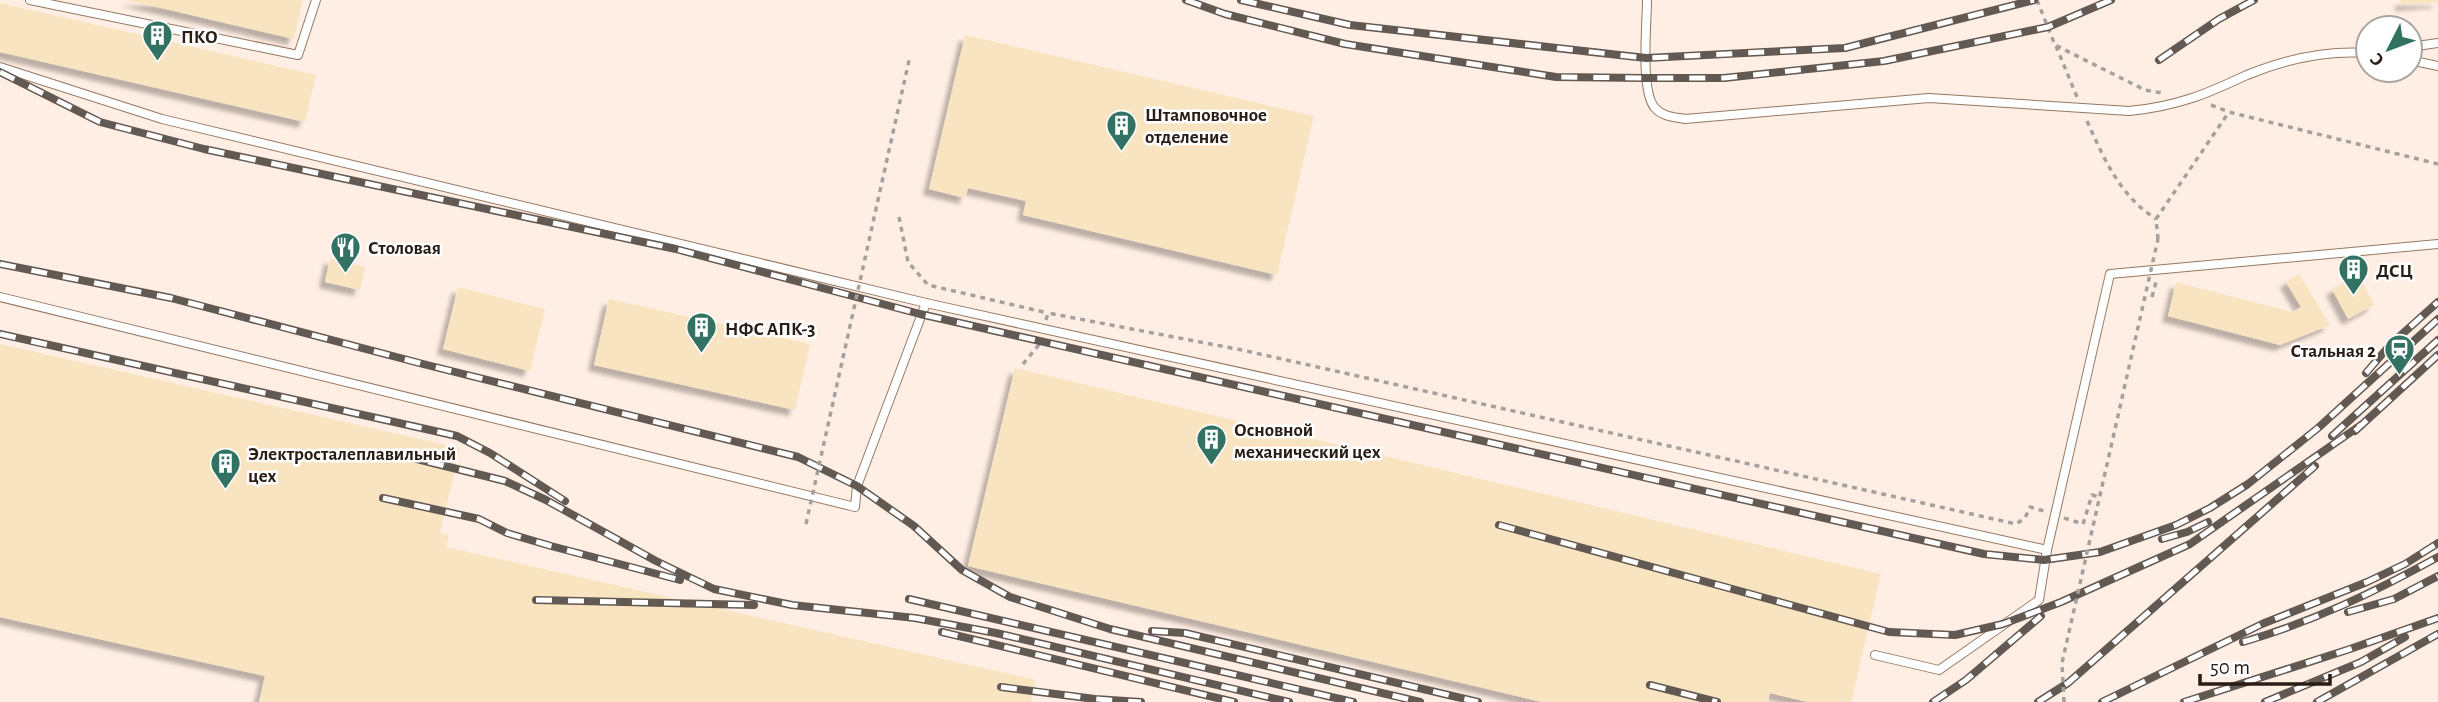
<svg xmlns="http://www.w3.org/2000/svg" width="2438" height="702" font-family="'Alegreya Sans',sans-serif">
  <defs>
    <filter id="shadow"><feDropShadow dx="-6" dy="6" stdDeviation="2" flood-color="#0004"/></filter>
  </defs>
  <rect width="100%" height="100%" fill="#fcfcfc"/>
  <path fill="#ffeee3" fill-rule="evenodd" d="M 0,0 L 2438,0 L 2438,702 L 0,702 ZM 2368,28 L 2410,28 L 2410,70 L 2368,70 Z"/>
  <g fill="#f9e4c2" filter="url(#shadow)">
    <path d="M 127,0 L 303,0 L 294,39 Z"/>
    <path d="M 2401,0 L 2438,0 L 2438,2 L 2401,5 Z"/>
    <path d="M 0,3 L 316,75 L 305,122 L 0,52 Z"/>
    <path d="M 965,35 L 1314,116 L 1277,275 L 1023,215 L 1026,201 L 968,188 L 965,198 L 929,189 Z"/>
    <path d="M 330,258 L 365,267 L 360,290 L 325,282 Z"/>
    <path d="M 2299,274 L 2330,325 L 2280,345 L 2168,316 L 2176,282 L 2292,312 L 2301,307 L 2286,282 Z"/>
    <path d="M 2359,275 L 2374,305 L 2348,319 L 2332,289 Z"/>
    <path d="M 458,287 L 545,309 L 530,371 L 443,349 Z"/>
    <path d="M 609,299 L 810,344 L 795,410 L 594,365 Z"/>
    <path d="M 0,344 L 460,448 L 440,533 L 449,535 L 446,547 L 1036,680 L 1031,702 L 259,702 L 265,676 L 0,617 Z"/>
    <path d="M 1015,368 L 1881,574 L 1851,702 L 1808,702 L 1770,693 L 1768,702 L 1542,702 L 968,566 Z"/>
  </g>
  <g fill="none" stroke-linecap="round" stroke-linejoin="round">
    <defs>
      <g id="lane">
        <path d="M 30,0 L 298,55 L 316,0"/>
        <path d="M 1647,0 C 1647,24 1640,91 1655,108 C 1663,117 1675,117 1685,119 L 1929,98 L 2129,111 C 2150,109 2171,105 2192,98 C 2211,92 2229,83 2247,75 C 2286,59 2326,50 2368,53"/>
        <path d="M 2410,47 L 2438,43"/>
        <path d="M 2410,60 L 2438,66"/>
        <path d="M 0,67 L 162,119 L 926,303 L 2047,550 L 2110,274 L 2438,244"/>
        <path d="M 0,297 L 855,507 L 857,486 L 926,303"/>
        <path d="M 1875,655 L 1939,670 L 2039,600 L 2047,550"/>
      </g>
    </defs>
    <use href="#lane" stroke="#957863" stroke-width="10"/>
    <g stroke="#a5a09d" stroke-width="3.5" stroke-dasharray="5 5" stroke-linecap="butt">
      <path d="M 2037,0 L 2055,45 L 2145,90 L 2162,93"/>
      <path d="M 2056,46 L 2077,97"/>
      <path d="M 2211,105 L 2229,112 L 2438,164"/>
      <path d="M 2087,121 C 2104,159 2120,196 2156,219"/>
      <path d="M 899,217 L 908,262 L 928,285 L 1048,313"/>
      <path d="M 2158,239 L 2156,219 L 2229,112"/>
      <path d="M 2152,297 L 2156,282"/>
      <path d="M 1046,320 L 1048,313 L 1242,350 L 2016,524 L 2025,518 L 2030,507 L 2044,511"/>
      <path d="M 1023,364 L 1042,341"/>
      <path d="M 2064,518 L 2083,524 L 2092,495 L 2100,497"/>
    </g>
    <use href="#lane" stroke="#fff" stroke-width="8"/>
    <defs>
      <g id="rail">
        <path d="M 1186,0 L 1225,14 L 1345,44 L 1556,77 L 1645,78 L 1724,78 L 1884,61 L 2048,27 L 2111,0"/>
        <path d="M 1241,0 L 1350,25 L 1646,58 L 1845,48 L 2034,0"/>
        <path d="M 2159,60 L 2219,19 L 2254,0"/>
        <path d="M 0,72 L 100,122 L 204,149 L 676,249 L 920,314 L 1984,554 L 2044,560 L 2100,552 L 2176,525 L 2210,508 L 2248,484 L 2318,428 L 2438,319"/>
        <path d="M 0,264 L 171,298 L 423,364 L 798,457 L 857,486 L 914,526 L 962,570 L 1010,597 L 1110,629 L 1420,702"/>
        <path d="M 0,334 L 457,436 L 490,453 L 565,501"/>
        <path d="M 2366,373 L 2390,345 L 2438,302"/>
        <path d="M 2355,431 L 2438,355"/>
        <path d="M 2332,436 L 2438,340"/>
        <path d="M 397,454 L 505,481 L 546,500 L 656,561 L 714,589 L 792,605 L 915,618 L 996,633 L 1289,702"/>
        <path d="M 383,498 L 479,519 L 507,533 L 551,546 L 680,580"/>
        <path d="M 1499,525 L 1889,632 L 1955,635 L 2003,624 L 2061,602 L 2190,544 L 2361,425"/>
        <path d="M 2162,539 L 2187,532 L 2208,522"/>
        <path d="M 909,599 L 1353,702"/>
        <path d="M 536,600 L 754,605"/>
        <path d="M 2348,612 L 2394,599 L 2438,576"/>
        <path d="M 1152,631 L 1185,633 L 1478,702"/>
        <path d="M 942,632 L 1234,702"/>
        <path d="M 2243,642 C 2314,621 2373,593 2438,557"/>
        <path d="M 1650,685 L 1717,702"/>
        <path d="M 1001,687 L 1095,699 L 1141,702"/>
        <path d="M 1933,702 L 1966,680 L 2041,616"/>
        <path d="M 2038,702 L 2068,683 L 2315,466"/>
        <path d="M 2102,702 L 2262,624 L 2367,582 L 2405,564 L 2438,543"/>
        <path d="M 2184,702 L 2350,649 L 2438,618"/>
        <path d="M 2265,702 L 2361,662 L 2405,637"/>
        <path d="M 2317,702 L 2438,634"/>
      </g>
    </defs>
    <use href="#rail" stroke="#625953" stroke-width="8"/>
    <use href="#rail" stroke="#fff" stroke-width="5" stroke-dasharray="16" stroke-linecap="butt"/>
    <g stroke="#a5a09d" stroke-width="3.5" stroke-dasharray="5 5" stroke-linecap="butt">
      <path d="M 806,524 L 910,56"/>
      <path d="M 2064,702 L 2062,663 L 2158,239"/>
    </g>
  </g>
  <defs>
    <symbol id="building-pin" viewBox="-11 -11 22 30"><path d="M0 17L-7.5 6A9.5 9.5 0 1 1 7.5 6Z" fill="#317262" stroke="#fff"/><path d="M-4-6H4V6H1V3H-1V6H-4ZM-2.5-4.3h1.7v1.8h-1.7ZM.8-4.3h1.7v1.8H.8ZM-2.5-1h1.7V.8h-1.7ZM.8-1h1.7V.8H.8Z" fill="#fff"/></symbol>
    <symbol id="restaurant-pin" viewBox="-11 -11 22 30"><path d="M0 17L-7.5 6A9.5 9.5 0 1 1 7.5 6Z" fill="#317262" stroke="#fff"/><path d="M-5-6h1v4h1v-4h1v4h1v-4h1v5L-1.5 .5V6h-2V.5L-5-1ZM5-6V6H3V1.5H1.5Q1.5-4 5-6Z" fill="#fff"/></symbol>
    <symbol id="station-pin" viewBox="-11 -11 22 30"><path d="M0 17L-7.5 6A9.5 9.5 0 1 1 7.5 6Z" fill="#317262" stroke="#fff"/><path d="M-3-6H3Q5-6 5-4V2Q5 4 3 4L4.5 6H3L1.5 4h-3L-3 6H-4.5L-3 4Q-5 4-5 2V-4Q-5-6-3-6ZM-3.5-4v3h7v-3ZM-3.5 1v1.5H-2V1ZM2 1v1.5H3.5V1Z" fill="#fff"/></symbol>
  </defs>
  <g fill-rule="evenodd">
    <use href="#building-pin" x="140" y="18" width="35" height="47"/>
    <use href="#building-pin" x="1104" y="108" width="35" height="47"/>
    <use href="#restaurant-pin" x="328" y="230" width="35" height="47"/>
    <use href="#building-pin" x="2336" y="252" width="35" height="47"/>
    <use href="#building-pin" x="684" y="310" width="35" height="47"/>
    <use href="#station-pin" x="2382" y="332" width="35" height="47"/>
    <use href="#building-pin" x="1194" y="422" width="35" height="47"/>
    <use href="#building-pin" x="208" y="446" width="35" height="47"/>
  </g>
  <g text-anchor="middle" stroke-width="5" stroke-linejoin="round" paint-order="stroke">
    <g font-size="19" font-weight="bold" fill="#291d15" stroke="#fff" text-anchor="start">
      <text x="181" y="43">ПКО</text>
      <text x="1145" y="121">Штамповочное<tspan x="1145" dy="22">отделение</tspan></text>
      <text x="368" y="254">Столовая</text>
      <text x="2376" y="277">ДСЦ</text>
      <text x="725" y="335">НФС АПК-3</text>
      <text x="2376" y="357" text-anchor="end">Стальная 2</text>
      <text x="1234" y="436">Основной<tspan x="1234" dy="22">механический цех</tspan></text>
      <text x="248" y="460">Электросталеплавильный<tspan x="248" dy="22">цех</tspan></text>
    </g>
  </g>
  <g transform="translate(2389 49) rotate(228)"><circle r="33" fill="#ffffff" stroke="#a9a5a1" stroke-width="2"/>
  <path d="M0-5L12 26L0 18L-12 26Z" fill="#317262"/>
  <text y="-10" font-size="19" font-weight="bold" text-anchor="middle" fill="#291d15">С</text>
  </g>
  <path d="M2200 674v10h130v-10" fill="none" stroke="#291d15" stroke-width="3.5"/>
  <text x="2210" y="674" font-size="21" fill="#291d15" stroke="#ffffff" stroke-width="5" paint-order="stroke">50 m</text>
</svg>
